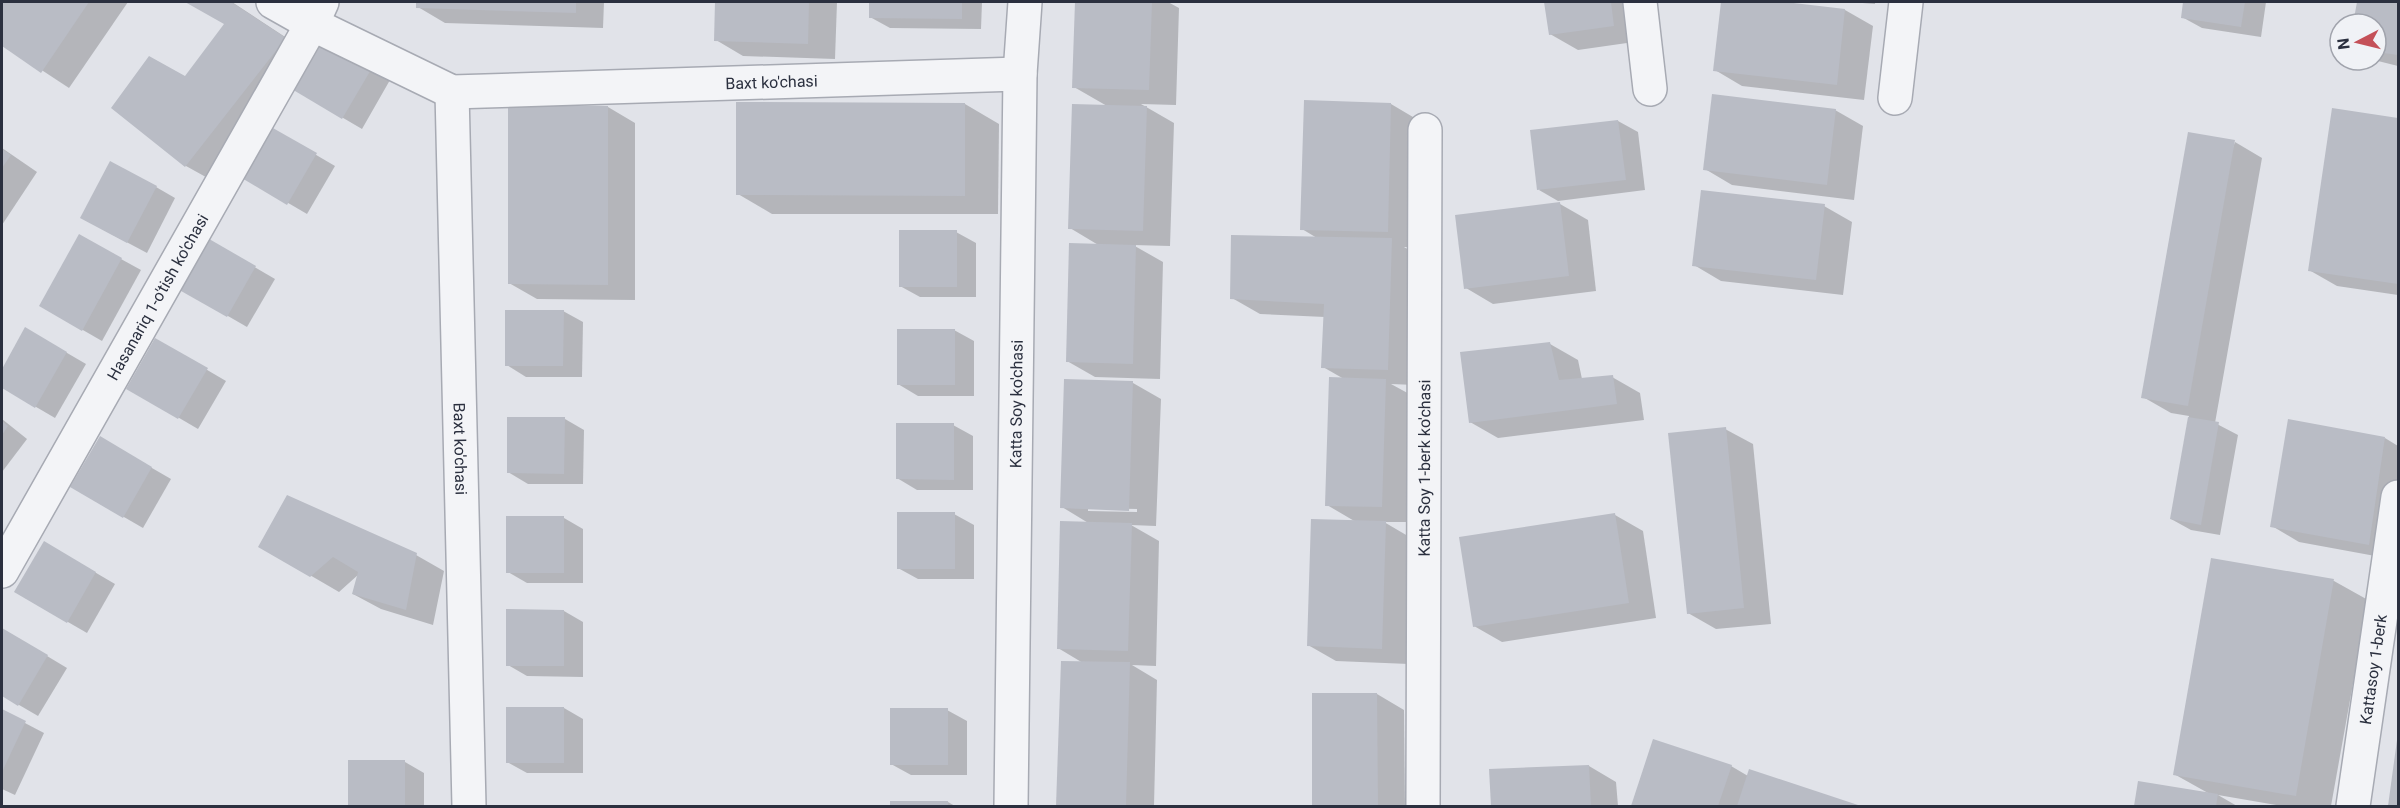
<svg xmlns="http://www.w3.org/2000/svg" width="2400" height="808" font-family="Roboto,sans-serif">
  <rect width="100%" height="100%" fill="#e1e3e9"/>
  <g fill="#0003" fill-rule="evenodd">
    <path d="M 2,2 L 128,2 L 69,88 L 2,44 Z"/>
    <path d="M 188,2 L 232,2 L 311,54 L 320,39 L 390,80 L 362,129 L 292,88 L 213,181 L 186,166 L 185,78 L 226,24 Z"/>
    <path d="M 418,2 L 604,2 L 603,28 L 445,23 L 418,7 Z"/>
    <path d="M 717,2 L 837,2 L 835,59 L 743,56 L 716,40 Z"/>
    <path d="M 870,2 L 982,2 L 981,29 L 890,28 L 870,17 Z"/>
    <path d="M 1076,2 L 1168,2 L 1179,8 L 1176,105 L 1141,104 L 1174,123 L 1170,246 L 1133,245 L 1163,262 L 1160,379 L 1095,377 L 1067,361 L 1100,246 L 1070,228 L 1107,106 L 1074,87 Z"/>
    <path d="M 1546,2 L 1636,2 L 1641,41 L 1578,50 L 1550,34 Z"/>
    <path d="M 1723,2 L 1772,2 L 1845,10 L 1873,26 L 1864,100 L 1742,86 L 1715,70 Z"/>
    <path d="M 1850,2 L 1875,2 L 1875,4 Z"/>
    <path d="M 2185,2 L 2266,2 L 2261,37 L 2202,28 L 2182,17 Z"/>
    <path d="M 2358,2 L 2398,2 L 2398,66 L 2374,60 L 2376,60 L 2376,24 L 2355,24 Z"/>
    <path d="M 965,104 L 999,124 L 998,214 L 772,214 L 738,194 Z"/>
    <path d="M 1391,104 L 1418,120 L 1415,247 L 1404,247 L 1419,256 L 1415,385 L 1391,384 L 1413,396 L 1409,522 L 1384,522 L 1413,539 L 1409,664 L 1336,661 L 1308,645 L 1356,522 L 1327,505 L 1344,379 L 1323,367 L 1325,317 L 1260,314 L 1232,298 L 1317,238 L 1302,229 Z"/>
    <path d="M 608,107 L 635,123 L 635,300 L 537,299 L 509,283 Z"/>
    <path d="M 2333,109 L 2398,119 L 2398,295 L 2337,286 L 2309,270 Z"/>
    <path d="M 1835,110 L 1863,126 L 1854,200 L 1732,185 L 1705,169 Z"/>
    <path d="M 1618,121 L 1638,132 L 1645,190 L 1558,201 L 1539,190 Z"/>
    <path d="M 265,125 L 335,166 L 307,214 L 237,173 Z"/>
    <path d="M 2235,142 L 2262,158 L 2215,423 L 2238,435 L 2220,535 L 2191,530 L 2171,519 L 2189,416 L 2171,413 L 2143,397 Z"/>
    <path d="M 2,148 L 37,172 L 2,225 Z"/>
    <path d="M 156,187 L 175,198 L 147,253 L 102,229 Z"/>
    <path d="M 1560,204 L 1588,220 L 1596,291 L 1493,304 L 1466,288 Z"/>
    <path d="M 1824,206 L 1852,222 L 1843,295 L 1721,281 L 1694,265 Z"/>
    <path d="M 956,232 L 976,243 L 976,297 L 920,297 L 900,286 Z"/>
    <path d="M 79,236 L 141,270 L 102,341 L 41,306 Z"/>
    <path d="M 205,238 L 275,279 L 247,327 L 176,286 Z"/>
    <path d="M 563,311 L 583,322 L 582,377 L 526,377 L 507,365 Z"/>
    <path d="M 26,329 L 86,364 L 55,418 L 2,387 L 2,372 Z"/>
    <path d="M 954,330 L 974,341 L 974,396 L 918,396 L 898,384 Z"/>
    <path d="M 156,340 L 226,381 L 198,429 L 128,388 Z"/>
    <path d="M 1550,344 L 1578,360 L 1582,379 L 1612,377 L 1640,393 L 1644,420 L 1498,438 L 1470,422 Z"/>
    <path d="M 1065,381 L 1133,383 L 1161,399 L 1156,526 L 1131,525 L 1159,541 L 1156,666 L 1132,665 L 1157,680 L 1154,806 L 1058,806 L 1063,662 L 1083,663 L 1058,648 L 1090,524 L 1062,507 ZM 1088,508 L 1137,509 L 1137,512 L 1088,511 Z"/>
    <path d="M 2,419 L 27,439 L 2,472 Z"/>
    <path d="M 565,419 L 584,430 L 583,484 L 528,484 L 508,472 Z"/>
    <path d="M 953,425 L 973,436 L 973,490 L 917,490 L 897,478 Z"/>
    <path d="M 1725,429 L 1753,444 L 1771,624 L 1716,629 L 1688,613 Z"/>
    <path d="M 100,438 L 171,479 L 143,528 L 72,487 Z"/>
    <path d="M 2385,438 L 2398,446 L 2397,560 L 2299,542 L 2272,526 Z"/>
    <path d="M 954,514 L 974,525 L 974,579 L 918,579 L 898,568 Z"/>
    <path d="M 1615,515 L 1643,531 L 1656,618 L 1502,642 L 1474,626 Z"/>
    <path d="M 564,518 L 583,529 L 583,583 L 527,583 L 508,572 Z"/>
    <path d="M 45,543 L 115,584 L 87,633 L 16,592 Z"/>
    <path d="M 260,546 L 416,555 L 444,571 L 433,625 L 381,609 L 353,594 L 359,574 L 339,592 Z"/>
    <path d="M 2212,559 L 2334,581 L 2368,600 L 2331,806 L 2282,806 L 2218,795 L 2237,806 L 2135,806 L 2139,783 L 2208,793 L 2174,774 Z"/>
    <path d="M 564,611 L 583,622 L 583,677 L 527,676 L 508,665 Z"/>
    <path d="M 2,629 L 67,668 L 38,716 L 2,695 Z"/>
    <path d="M 1314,694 L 1377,694 L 1404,710 L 1405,806 L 1314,806 Z"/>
    <path d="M 564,708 L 583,719 L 583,773 L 527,773 L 507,762 Z"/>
    <path d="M 947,710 L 967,721 L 967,775 L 911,775 L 891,764 Z"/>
    <path d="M 2,711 L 44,733 L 15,795 L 2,789 Z"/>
    <path d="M 1654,741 L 1731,766 L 1748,776 L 1750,771 L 1858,806 L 1633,806 Z"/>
    <path d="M 2398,741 L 2398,806 L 2389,806 Z"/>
    <path d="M 349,762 L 405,762 L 424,773 L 424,806 L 349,806 Z"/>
    <path d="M 1589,766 L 1616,782 L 1618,806 L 1493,806 L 1491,771 Z"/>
    <path d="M 948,802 L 955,806 L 891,806 L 891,803 Z"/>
  </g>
  <g fill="#b9bcc5">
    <path d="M 2,2 L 89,2 L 41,73 L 2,46 Z"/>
    <path d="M 185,2 L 231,2 L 286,38 L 185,167 L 111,108 L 149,56 L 185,76 L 224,24 Z"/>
    <path d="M 416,2 L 576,2 L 576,13 L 416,8 Z"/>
    <path d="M 715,2 L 809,2 L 808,44 L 714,41 Z"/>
    <path d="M 869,2 L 962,2 L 962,19 L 869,18 Z"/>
    <path d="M 1075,2 L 1152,2 L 1149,90 L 1072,88 Z"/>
    <path d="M 1544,2 L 1611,2 L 1614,26 L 1549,35 Z"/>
    <path d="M 1721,2 L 1785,2 L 1845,9 L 1837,85 L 1713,71 Z"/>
    <path d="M 2183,2 L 2245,2 L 2241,27 L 2181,18 Z"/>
    <path d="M 2357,2 L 2398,2 L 2398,55 L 2376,52 L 2376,24 L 2353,24 Z"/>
    <path d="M 320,37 L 372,68 L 342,119 L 290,88 Z"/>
    <path d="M 1712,94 L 1836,109 L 1827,185 L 1703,170 Z"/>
    <path d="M 1304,100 L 1391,103 L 1388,232 L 1300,230 Z"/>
    <path d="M 736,102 L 965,103 L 965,196 L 736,195 Z"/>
    <path d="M 1072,104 L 1147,106 L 1143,231 L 1068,229 Z"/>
    <path d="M 508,105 L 608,106 L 608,285 L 508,284 Z"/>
    <path d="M 2332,108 L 2398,118 L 2398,284 L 2308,271 Z"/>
    <path d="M 1618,120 L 1626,180 L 1537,190 L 1530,130 Z"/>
    <path d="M 264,123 L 317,153 L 287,205 L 235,174 Z"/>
    <path d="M 2188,132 L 2235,140 L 2188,406 L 2141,398 Z"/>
    <path d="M 2,149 L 11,155 L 2,168 Z"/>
    <path d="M 110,161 L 157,186 L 127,243 L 80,218 Z"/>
    <path d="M 1701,190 L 1825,204 L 1816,280 L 1692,266 Z"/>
    <path d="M 1560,202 L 1569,276 L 1464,289 L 1455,215 Z"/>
    <rect x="899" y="230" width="58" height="57"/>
    <path d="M 79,234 L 122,258 L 82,331 L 39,306 Z"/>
    <path d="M 1231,235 L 1392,238 L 1388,370 L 1321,368 L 1324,304 L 1230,299 Z"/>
    <path d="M 204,236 L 256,266 L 227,317 L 174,287 Z"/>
    <path d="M 1069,243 L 1136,245 L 1133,364 L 1066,362 Z"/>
    <path d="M 505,310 L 564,310 L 563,366 L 505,366 Z"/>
    <path d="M 25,327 L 67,352 L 35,408 L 2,388 L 2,369 Z"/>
    <rect x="897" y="329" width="58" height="56"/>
    <path d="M 155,338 L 208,368 L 178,419 L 126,389 Z"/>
    <path d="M 1550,342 L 1559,380 L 1613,375 L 1617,404 L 1469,423 L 1460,352 Z"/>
    <path d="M 1329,377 L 1386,379 L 1382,507 L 1325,506 Z"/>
    <path d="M 1064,379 L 1133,381 L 1129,511 L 1060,508 Z"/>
    <path d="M 507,417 L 565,417 L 564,474 L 507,473 Z"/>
    <path d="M 2188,417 L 2219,422 L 2201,525 L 2170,519 Z"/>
    <path d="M 2288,419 L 2385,437 L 2369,545 L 2270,527 Z"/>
    <path d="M 2,421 L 8,426 L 2,435 Z"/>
    <path d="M 896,423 L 954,423 L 954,480 L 896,479 Z"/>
    <path d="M 1726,427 L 1744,608 L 1687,614 L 1668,433 Z"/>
    <path d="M 100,436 L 152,467 L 123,518 L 70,487 Z"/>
    <path d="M 287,495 L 417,553 L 406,610 L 352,594 L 358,572 L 333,557 L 310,577 L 258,547 Z"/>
    <rect x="897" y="512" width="58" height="57"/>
    <path d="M 1615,513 L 1629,603 L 1473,627 L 1459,537 Z"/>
    <rect x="506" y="516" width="58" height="57"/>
    <path d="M 1311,519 L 1386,521 L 1382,649 L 1307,646 Z"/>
    <path d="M 1060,521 L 1132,523 L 1128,651 L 1057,649 Z"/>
    <path d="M 44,541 L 96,572 L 67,623 L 14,592 Z"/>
    <path d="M 2211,558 L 2334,579 L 2296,796 L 2173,775 Z"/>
    <path d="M 506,609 L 564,610 L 564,666 L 506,666 Z"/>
    <path d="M 2,628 L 48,655 L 18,706 L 2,696 Z"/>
    <path d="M 1061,661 L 1130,662 L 1126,806 L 1056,806 Z"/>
    <path d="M 1312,693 L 1377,693 L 1378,806 L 1312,806 Z"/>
    <rect x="506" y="707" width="58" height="56"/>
    <rect x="890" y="708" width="58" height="57"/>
    <path d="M 2,709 L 26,721 L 2,772 Z"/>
    <path d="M 1653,739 L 1732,765 L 1718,806 L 1631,806 Z"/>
    <path d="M 2397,740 L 2398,806 L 2388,806 Z"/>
    <rect x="348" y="760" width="57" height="46"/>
    <path d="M 1589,765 L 1591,806 L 1491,806 L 1489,769 Z"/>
    <path d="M 1749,769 L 1861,806 L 1737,806 Z"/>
    <path d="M 2138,781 L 2218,794 L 2216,806 L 2134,806 Z"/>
    <rect x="890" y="801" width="58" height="5"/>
  </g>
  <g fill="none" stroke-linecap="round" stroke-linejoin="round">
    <defs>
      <g id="street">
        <path id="s1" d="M 273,2 L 312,24 L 452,92 L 1020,74"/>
        <path d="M 1640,2 L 1650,89"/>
        <path id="s2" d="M 452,92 L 469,806"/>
        <path d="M 1895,98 L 1906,2"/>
        <path id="s3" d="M 2,571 L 312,24 L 322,2"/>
        <path id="s4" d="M 1011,806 L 1020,74 L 1025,2"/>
        <path id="s5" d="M 1423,806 L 1425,130"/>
        <path id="s6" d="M 2353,806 L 2398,497"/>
      </g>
    </defs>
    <use href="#street" stroke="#a7aab3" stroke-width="36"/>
    <use href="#street" stroke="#f3f4f7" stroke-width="33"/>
  </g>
  <g text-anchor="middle" stroke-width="4.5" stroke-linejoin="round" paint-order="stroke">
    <g font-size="16" fill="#2b303f" stroke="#f0f2f6">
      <text dy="6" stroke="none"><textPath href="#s1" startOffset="520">Baxt ko'chasi</textPath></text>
      <text dy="6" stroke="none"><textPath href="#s3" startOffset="315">Hasanariq 1-o'tish ko'chasi</textPath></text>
      <text dy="6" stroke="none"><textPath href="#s4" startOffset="402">Katta Soy ko'chasi</textPath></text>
      <text dy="6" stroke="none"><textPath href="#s2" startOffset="357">Baxt ko'chasi</textPath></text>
      <text dy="6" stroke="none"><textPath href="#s5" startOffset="338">Katta Soy 1-berk ko'chasi</textPath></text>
      <text dy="6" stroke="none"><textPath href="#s6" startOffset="138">Kattasoy 1-berk</textPath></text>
    </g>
  </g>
  <rect width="2400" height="808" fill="none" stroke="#2b303f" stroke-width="6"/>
  <g transform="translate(2358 42) rotate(263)"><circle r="28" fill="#f0f2f6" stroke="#a1a4ad" stroke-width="1.5"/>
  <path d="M0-4.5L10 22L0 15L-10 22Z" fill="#c45058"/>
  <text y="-9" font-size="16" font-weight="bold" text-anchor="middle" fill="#2b303f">N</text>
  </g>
</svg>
